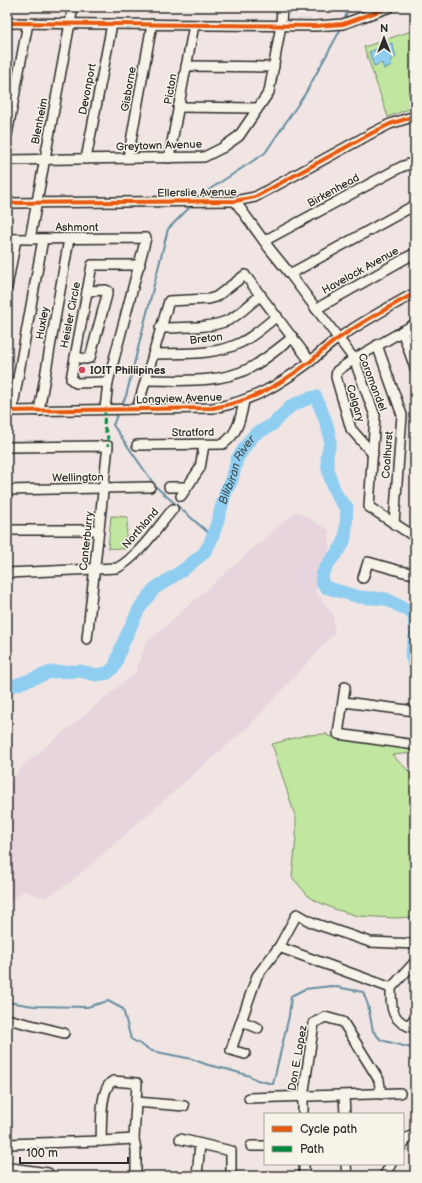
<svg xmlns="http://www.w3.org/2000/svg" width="422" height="1183" font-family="'Balsamiq Sans',sans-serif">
  <rect width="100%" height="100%" fill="#f0e5e3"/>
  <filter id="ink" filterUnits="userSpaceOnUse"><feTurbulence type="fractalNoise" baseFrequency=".025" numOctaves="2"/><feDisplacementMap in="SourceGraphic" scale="8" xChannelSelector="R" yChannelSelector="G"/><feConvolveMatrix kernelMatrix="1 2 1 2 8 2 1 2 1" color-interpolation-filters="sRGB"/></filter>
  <g filter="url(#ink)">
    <path fill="#e8d4dd" d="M 296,511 L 329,530 L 329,553 L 315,591 L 334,616 L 334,634 L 249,726 L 72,881 L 46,898 L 24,891 L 7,904 L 7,785 L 25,764 L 135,673 L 146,643 Z"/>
    <g fill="#c1e6a0" stroke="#768866">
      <path d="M 414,30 L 415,34 L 415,88 L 408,92 L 414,107 L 388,117 L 364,47 Z"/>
      <path d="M 111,516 L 128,517 L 125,549 L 108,548 Z"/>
      <path d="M 327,734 L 327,736 L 415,749 L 415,753 L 392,755 L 415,777 L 415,917 L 395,918 L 358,916 L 334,909 L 310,898 L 292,877 L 296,838 L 296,819 L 272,744 L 306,735 Z"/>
    </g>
    <path fill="#8fcef0" stroke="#678da1" d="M 392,43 L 396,57 L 390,60 L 392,66 L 384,69 L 382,63 L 374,66 L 369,52 Z"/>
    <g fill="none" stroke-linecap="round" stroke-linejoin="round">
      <g stroke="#678da1" stroke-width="2">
        <path d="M 345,19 L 348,7"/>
        <path d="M 199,198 L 204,193 L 265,153 L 305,94 L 342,27"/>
        <path d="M 121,407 L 126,396 L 168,229 L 193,204"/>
        <path d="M 118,413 L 113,425 L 156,487 L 212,536"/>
        <path d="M 7,1002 L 34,1006 L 87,1007 L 108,1001 L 123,1009 L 131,1039 L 152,1051 L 192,1059 L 208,1065 L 226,1069 L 250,1076 L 257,1080 L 273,1084 L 289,1016 L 291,996 L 305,989 L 331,986 L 363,992 L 368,1005 L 373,1031 L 381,1040 L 415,1049"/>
      </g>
      <g stroke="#8fcef0" stroke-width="13">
        <path d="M 415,636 L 411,655 L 415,667"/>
        <path id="s1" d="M 7,688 L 51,672 L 80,671 L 96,675 L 108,673 L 115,666 L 122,645 L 139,609 L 154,589 L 183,570 L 204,553 L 210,543 L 217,523 L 226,491 L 232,480 L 237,459 L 247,444 L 255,434 L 272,425 L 291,406 L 309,398 L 316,397 C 321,410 329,426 330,439 C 331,445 327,451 327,457 C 327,472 334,498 347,507 C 346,517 347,536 343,544 C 338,555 313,573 325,587 L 359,597 L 386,599 L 407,610 L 414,615 L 415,628"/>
      </g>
      <defs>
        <g id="minor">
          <path d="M 7,23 L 315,26 L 343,24 L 390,7"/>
          <path d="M 186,66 L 274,67"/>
          <path d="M 178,107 L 257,108"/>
          <path d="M 7,135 L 28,23"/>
          <path d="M 128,158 L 152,24"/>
          <path d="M 169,158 L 194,25"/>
          <path d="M 86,159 L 112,24"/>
          <path d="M 7,160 L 204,157 L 222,148 L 239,136 L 269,92 L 281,25 L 282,7"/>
          <path d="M 235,201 L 269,248 L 290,274 L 354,359 L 375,416 L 369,507 L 415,537"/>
          <path d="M 7,203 L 235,201 L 255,197 L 372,133 L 390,124 L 415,116"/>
          <path d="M 7,239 L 146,238 L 108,382 L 105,409"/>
          <path d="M 30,239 L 73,7"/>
          <path d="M 264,241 L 401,167 L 415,162"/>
          <path d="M 290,274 L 415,205"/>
          <path d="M 7,287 L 16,239"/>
          <path d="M 316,309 L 415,253"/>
          <path d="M 160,328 C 183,327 208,329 229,320 C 239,315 252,302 261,295"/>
          <path d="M 402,331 L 415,368"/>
          <path d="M 377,345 L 402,415 L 394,524"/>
          <path d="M 153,354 C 182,353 215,356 242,342 C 254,336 266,325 277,316"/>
          <path d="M 75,357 L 86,359 L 90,358 L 108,291 L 106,290 L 87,291"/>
          <path d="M 146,380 C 180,380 219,384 250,368 C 265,360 279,348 293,337"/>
          <path d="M 108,382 L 76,383 L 71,379 L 92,265 L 140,265"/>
          <path d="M 137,409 L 169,301 L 209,299 L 216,297 L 245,275 L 310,361"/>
          <path d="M 7,411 L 213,408 C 253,401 279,385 311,361 C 320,353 329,344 339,338 C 363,321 389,307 415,293"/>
          <path d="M 12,411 L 43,239"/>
          <path d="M 39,411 L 69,239"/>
          <path d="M 137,445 L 223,444 C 238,434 241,417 244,401"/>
          <path d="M 7,447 L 108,446 L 87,639"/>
          <path d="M 373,454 L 351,429 L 336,377 L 337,371 L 354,359 L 415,324"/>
          <path d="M 169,487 L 187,487"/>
          <path d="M 7,490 L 150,487"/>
          <path d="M 181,496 L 200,468 L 204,445"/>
          <path d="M 7,530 L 99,530"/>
          <path d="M 7,573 L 117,568 C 137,558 158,527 173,509"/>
          <path d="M 363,578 L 368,562 L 400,571 L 415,574"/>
          <path d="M 345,687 L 338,734 L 415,745"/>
          <path d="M 344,702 L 415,711"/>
          <path d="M 279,947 L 391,988"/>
          <path d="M 415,962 L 391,988 C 391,1009 391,1022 415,1028"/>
          <path d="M 7,1019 L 64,1033"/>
          <path d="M 241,1021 L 258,1028"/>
          <path d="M 408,1026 L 415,1018"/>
          <path d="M 245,1054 L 231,1050 L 257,976 L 279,947 L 297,914 L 313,923 L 370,942 L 415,944"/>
          <path d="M 344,1096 L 345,1114"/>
          <path d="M 249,1098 L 400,1093"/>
          <path d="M 136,1102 L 184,1106"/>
          <path d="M 303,1114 L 303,1097 L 314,1023 L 325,1017 L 343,1022 L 379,1080 L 381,1094"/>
          <path d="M 180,1139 L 231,1151 L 231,1176"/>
          <path d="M 101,1141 C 102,1127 99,1088 113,1081 L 137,1083 L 134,1139 L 136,1150 L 136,1176"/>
          <path d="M 7,1144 L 101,1141 L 134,1139"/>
          <path d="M 403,1145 L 407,1138 L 415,1134"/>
          <path d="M 251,1146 L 265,1146"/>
          <path d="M 304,1164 L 304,1176"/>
          <path d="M 346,1164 L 347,1176"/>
          <path d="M 11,1176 L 11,1168 L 48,1173"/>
          <path d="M 197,1176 L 200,1144"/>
          <path d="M 384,1176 L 391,1164"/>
        </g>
      </defs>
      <use href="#minor" stroke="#2b2b2b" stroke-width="12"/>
      <use href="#minor" stroke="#f7f3e8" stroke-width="9"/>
      <path stroke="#00873e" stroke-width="3" stroke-dasharray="6 3" stroke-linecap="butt" d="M 105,409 L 104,426 L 108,438 L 108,446"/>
      <defs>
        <g id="cycleway">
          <path d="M 7,23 L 315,26 L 343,24 L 390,7"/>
          <path d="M 7,203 L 235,201 L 255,197 L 372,133 L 390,124 L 415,116"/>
          <path d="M 7,411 L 213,408 C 253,401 279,385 311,361 C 320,353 329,344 339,338 C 363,321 389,307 415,293"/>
        </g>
      </defs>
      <use href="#cycleway" stroke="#f7f3e8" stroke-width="6"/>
      <use href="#cycleway" stroke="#e8590c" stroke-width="4"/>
    </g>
  </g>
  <circle fill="#d1495b" stroke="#f7f3e8" stroke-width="1.5" cx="82" cy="370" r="4"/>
  <g text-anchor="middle" stroke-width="3" stroke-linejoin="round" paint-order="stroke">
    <g font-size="11" fill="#2b2b2b" stroke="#f7f3e8">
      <text transform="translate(87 89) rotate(-79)" y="4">Devonport</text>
      <text transform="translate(128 89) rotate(-80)" y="4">Gisborne</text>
      <text transform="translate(170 89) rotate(-80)" y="4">Picton</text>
      <text transform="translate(39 121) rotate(-79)" y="4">Blenheim</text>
      <text transform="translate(159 145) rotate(-2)" y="4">Greytown Avenue</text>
      <text transform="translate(333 190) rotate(-29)" y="4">Birkenhead</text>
      <text transform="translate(197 192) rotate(-1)" y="4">Ellerslie Avenue</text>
      <text x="77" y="231">Ashmont</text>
      <text transform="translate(360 270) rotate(-29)" y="4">Havelock Avenue</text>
      <text transform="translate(70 315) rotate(-79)" y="4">Heisler Circle</text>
      <text transform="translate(42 323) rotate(-80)" y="4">Huxley</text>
      <text transform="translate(206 338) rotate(-7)" y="4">Breton</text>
      <text transform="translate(373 382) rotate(69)" y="4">Coromandel</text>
      <text transform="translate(179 398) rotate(-2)" y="4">Longview Avenue</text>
      <text transform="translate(356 403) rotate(73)" y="4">Calgary</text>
      <text transform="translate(193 432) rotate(-1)" y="4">Stratford</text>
      <text transform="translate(387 455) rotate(-86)" y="4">Coalhurst</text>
      <text transform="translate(78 477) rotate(-1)" y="4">Wellington</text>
      <text transform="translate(140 528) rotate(-49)" y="4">Northland</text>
      <text transform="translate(86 541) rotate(-84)" y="4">Canterburry</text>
      <text transform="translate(297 1058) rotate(-80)" y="4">Don E. Lopez</text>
    </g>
    <g font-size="11" font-weight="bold" fill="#2b2b2b" stroke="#f7f3e8" text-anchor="start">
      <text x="90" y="374">IOIT Philiipines</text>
    </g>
    <g font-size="12" font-style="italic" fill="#44545c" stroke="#f7f3e8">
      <text dy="4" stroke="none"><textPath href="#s1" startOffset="353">Bilibiran River</textPath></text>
    </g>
  </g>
  <rect width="422" height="1183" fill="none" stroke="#f7f3e8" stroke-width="24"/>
  <rect x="12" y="12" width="398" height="1159" fill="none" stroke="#2b2b2b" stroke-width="1.5" filter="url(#ink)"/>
  <rect x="264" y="1113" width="140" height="52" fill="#f7f3e8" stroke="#a5a39c"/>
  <rect x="272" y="1126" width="20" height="6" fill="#e8590c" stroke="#a5a39c"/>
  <text x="300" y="1133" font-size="12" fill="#2b2b2b">Cycle path</text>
  <rect x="272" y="1146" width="20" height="6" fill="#00873e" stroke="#a5a39c"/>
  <text x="300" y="1153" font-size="12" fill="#2b2b2b">Path</text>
  <g transform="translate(384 38)" stroke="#f7f3e8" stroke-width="3" paint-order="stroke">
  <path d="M0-3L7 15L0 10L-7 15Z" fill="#2b2b2b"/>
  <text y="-6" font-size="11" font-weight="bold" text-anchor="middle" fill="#2b2b2b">N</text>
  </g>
  <path d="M20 1157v6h108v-6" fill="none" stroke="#2b2b2b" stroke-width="2"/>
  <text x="26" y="1157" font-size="12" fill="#2b2b2b" stroke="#f7f3e8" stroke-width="3" paint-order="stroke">100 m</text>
</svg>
